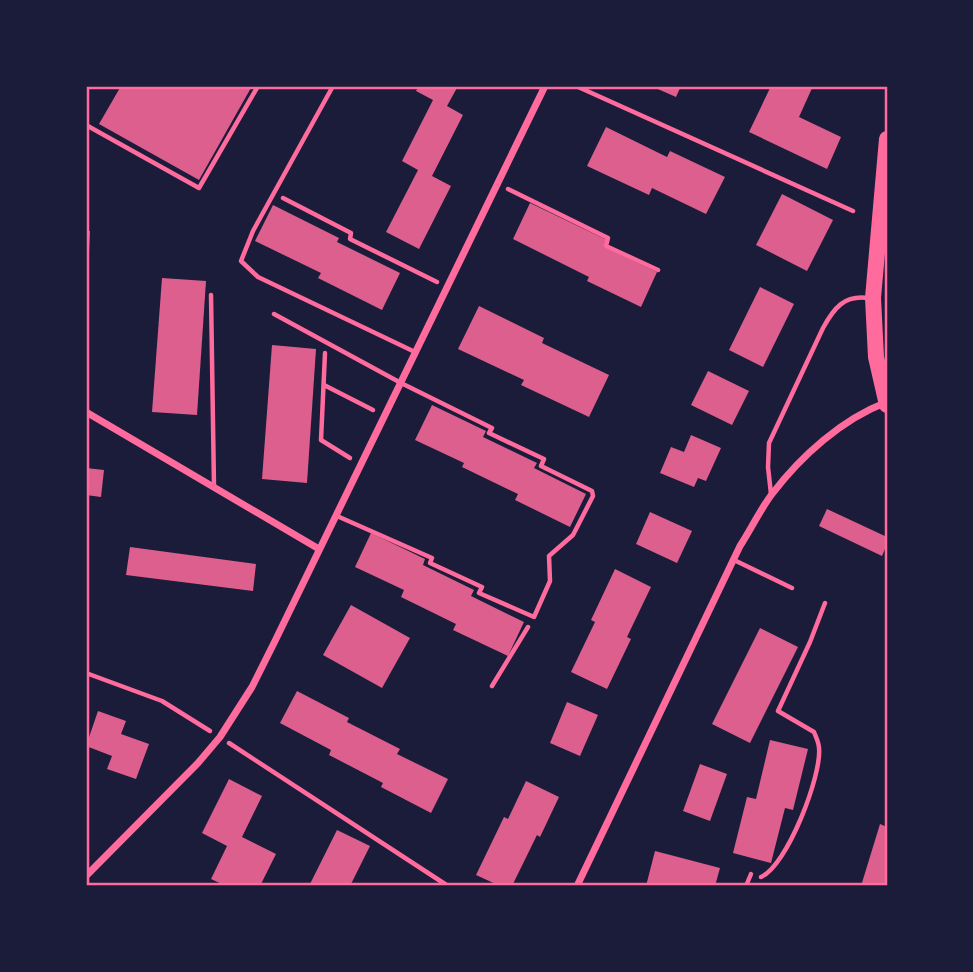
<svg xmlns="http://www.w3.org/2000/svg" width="973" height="972" font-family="Rubik,sans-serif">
  <rect width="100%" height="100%" fill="#1b1b3a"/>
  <g fill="#dd5f8e">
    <path d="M 121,86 L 252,86 L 199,180 L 99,124 Z"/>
    <path d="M 419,86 L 458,86 L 447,106 L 463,115 L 432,176 L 451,186 L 419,249 L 386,232 L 418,170 L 402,161 L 433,100 L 416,91 Z"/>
    <path d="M 651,86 L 681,86 L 676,97 Z"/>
    <path d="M 771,86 L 813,86 L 799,117 L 841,137 L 827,169 L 749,132 Z"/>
    <path d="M 606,127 L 667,157 L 670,151 L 725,177 L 706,214 L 652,188 L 649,195 L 587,166 Z"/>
    <path d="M 782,194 L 833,220 L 807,271 L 756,245 Z"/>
    <path d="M 530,203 L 607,240 L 604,247 L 657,272 L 641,307 L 587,281 L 589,277 L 513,239 Z"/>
    <path d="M 273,205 L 339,238 L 337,242 L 400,273 L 382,310 L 318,278 L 321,273 L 255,241 Z"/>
    <path d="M 86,231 L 90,231 L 88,271 L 86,271 Z"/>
    <path d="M 162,278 L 206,281 L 197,415 L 152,412 Z"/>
    <path d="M 760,287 L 794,304 L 763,367 L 729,350 Z"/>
    <path d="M 479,306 L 544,338 L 542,343 L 609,375 L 589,417 L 521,385 L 524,380 L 458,349 Z"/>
    <path d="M 272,345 L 316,349 L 307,483 L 262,479 Z"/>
    <path d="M 708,371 L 749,391 L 732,425 L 691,405 Z"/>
    <path d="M 432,405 L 486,431 L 483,437 L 537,463 L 534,468 L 586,494 L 570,527 L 515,500 L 518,494 L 462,467 L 464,463 L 415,440 Z"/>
    <path d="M 691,435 L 721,448 L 706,481 L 698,478 L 694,487 L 660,473 L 671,447 L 684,452 Z"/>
    <path d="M 86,468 L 104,470 L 101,497 L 86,495 Z"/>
    <path d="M 827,509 L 887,537 L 887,544 L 882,556 L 819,526 Z"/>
    <path d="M 650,512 L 692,531 L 677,563 L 636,544 Z"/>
    <path d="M 371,533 L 425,559 L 423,565 L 474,590 L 471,596 L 524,622 L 508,656 L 453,630 L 456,624 L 401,597 L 404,590 L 355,567 Z"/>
    <path d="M 130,547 L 256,564 L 253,591 L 126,575 Z"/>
    <path d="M 615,569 L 651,587 L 627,637 L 631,639 L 607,689 L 571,672 L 595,622 L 591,620 Z"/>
    <path d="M 351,605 L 410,638 L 382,688 L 323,655 Z"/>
    <path d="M 760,628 L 798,647 L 750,743 L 712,724 Z"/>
    <path d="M 297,691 L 349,718 L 347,722 L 400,749 L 397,754 L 448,779 L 431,813 L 381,787 L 383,783 L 329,755 L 331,750 L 280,723 Z"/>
    <path d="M 567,702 L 598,715 L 580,756 L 550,743 Z"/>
    <path d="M 98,711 L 126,721 L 121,734 L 149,744 L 136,779 L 107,769 L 112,756 L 86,746 Z"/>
    <path d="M 770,740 L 808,749 L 793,810 L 785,808 L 771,863 L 733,853 L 747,797 L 756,799 Z"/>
    <path d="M 700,764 L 727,774 L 710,821 L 683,811 Z"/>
    <path d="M 229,779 L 262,796 L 242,837 L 276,854 L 260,886 L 226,886 L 211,879 L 227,846 L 202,833 Z"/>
    <path d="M 526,781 L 559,797 L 540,837 L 537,835 L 512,886 L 500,886 L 476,875 L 504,817 L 508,819 Z"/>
    <path d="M 880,824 L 887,827 L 887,886 L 861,886 Z"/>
    <path d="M 337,830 L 370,846 L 350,886 L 314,886 L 310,884 Z"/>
    <path d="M 655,851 L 720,868 L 715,886 L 646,886 Z"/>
  </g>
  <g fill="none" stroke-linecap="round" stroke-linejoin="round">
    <g stroke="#ff6b9d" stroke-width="4.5">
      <path d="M 86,125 L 199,188 L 258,86"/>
      <path d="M 508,189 L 608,238 L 606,246 L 658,270"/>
      <path d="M 283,198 L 351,233 L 350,239 L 437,282"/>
      <path d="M 325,353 L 321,440 L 350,458"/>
      <path d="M 324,385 L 373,410"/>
      <path d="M 86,673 L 162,701 L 210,731"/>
      <path d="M 492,686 L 528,627"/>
      <path d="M 229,743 L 448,886"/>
      <path d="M 761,877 C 787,866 822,775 819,748 C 819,743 816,737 814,732 L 778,711 L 810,642 L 825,603"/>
    </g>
    <g stroke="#ff6b9d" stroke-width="4.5">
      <path d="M 333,86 L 253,231 L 241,261 L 258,277 L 415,352"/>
      <path d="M 576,86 L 853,211"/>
      <path d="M 211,295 L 214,487"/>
      <path d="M 274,314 L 401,383 L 492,428 L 489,433 L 544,459 L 541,466 L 592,491 L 593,496 L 573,535 L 549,556 L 550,581 L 534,617 L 479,593 L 482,587 L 430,563 L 432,558 L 337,516"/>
      <path d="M 771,494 L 768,467 L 769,443 L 823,328 C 834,308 844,295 868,298"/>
      <path d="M 734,560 L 792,588"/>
      <path d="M 746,886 L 751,874"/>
    </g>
    <g stroke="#ff6b9d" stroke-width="7">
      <path d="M 86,412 L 319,549"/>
      <path d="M 86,876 L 198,763 L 220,737 L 252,687 L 275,641 L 545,86"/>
      <path d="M 577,886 L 740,546 C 751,529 760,510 772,494 C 801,456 842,419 887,402"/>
    </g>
    <path stroke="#ff6b9d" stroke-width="16" d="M 887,139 L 873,298 L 876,357 L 887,405"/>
  </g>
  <rect width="973" height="972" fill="none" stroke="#1b1b3a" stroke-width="175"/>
  <rect x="88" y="88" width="798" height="796" fill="none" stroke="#ff6b9d" stroke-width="2.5"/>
</svg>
